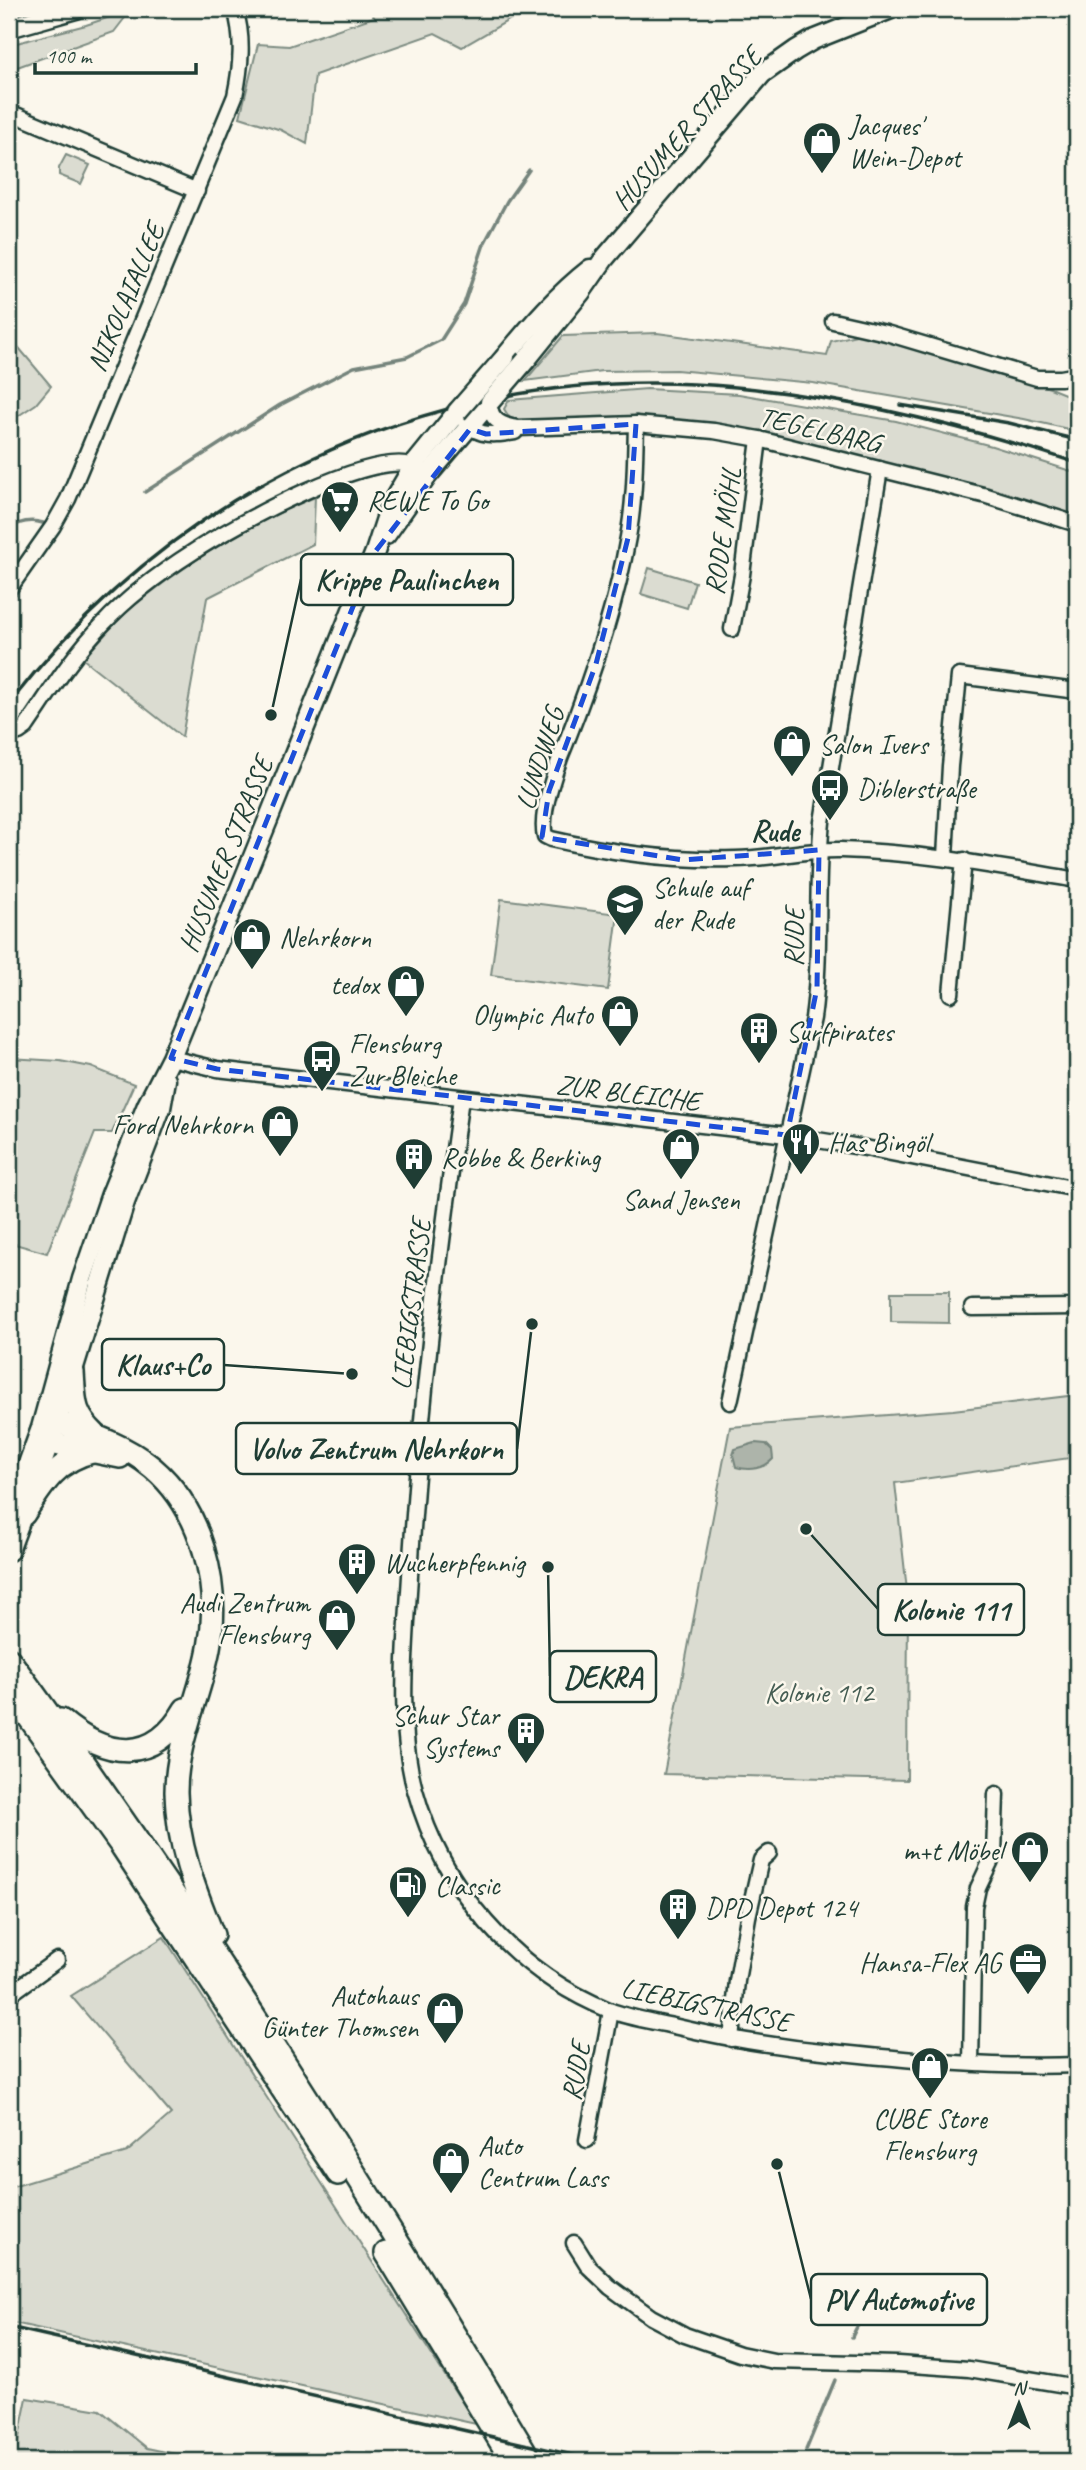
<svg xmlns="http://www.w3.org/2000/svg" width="1086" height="2470" font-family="Caveat,sans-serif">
  <rect width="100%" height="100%" fill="#fbf7ec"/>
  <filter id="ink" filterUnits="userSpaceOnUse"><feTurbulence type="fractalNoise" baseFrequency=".0143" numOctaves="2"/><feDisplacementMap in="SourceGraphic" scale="14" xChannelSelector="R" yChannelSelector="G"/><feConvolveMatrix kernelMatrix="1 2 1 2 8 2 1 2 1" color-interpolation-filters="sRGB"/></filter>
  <g filter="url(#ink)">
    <g fill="#dbdcd1" stroke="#7d8c82" stroke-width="2">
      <path d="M 371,9 L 528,9 L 462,47 L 435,33 L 315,75 L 307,144 L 281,130 L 240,117 L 258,44 L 289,46 L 374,17 Z"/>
      <path d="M 131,10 L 114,32 L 9,70 L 9,45 L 86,25 Z"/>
      <path d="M 66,155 L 90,165 L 81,184 L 59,175 L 59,168 Z"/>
      <path d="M 657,333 L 827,356 L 831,341 L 864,333 L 1050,388 L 1077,399 L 1077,431 L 1024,419 L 813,383 L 676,370 L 602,371 L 525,381 L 563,336 Z"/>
      <path d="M 9,341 L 14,342 L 51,386 L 36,404 L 9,422 Z"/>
      <path d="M 647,389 L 739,394 L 896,421 L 992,446 L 1077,473 L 1077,519 L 1031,502 L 760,432 L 669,418 L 593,418 L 520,422 L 511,420 L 504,409 L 509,400 Z"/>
      <path d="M 315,497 L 313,544 L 207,598 L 182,737 L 83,659 C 100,641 116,620 135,605 C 189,561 251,523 315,497 Z"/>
      <path d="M 649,568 L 695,582 L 687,608 L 641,594 Z"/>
      <path d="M 501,899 L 618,914 L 608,990 L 491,975 Z"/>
      <path d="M 9,1058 L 60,1061 L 91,1067 L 134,1084 L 112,1133 L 95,1133 L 47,1253 L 15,1244 L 9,1248 Z"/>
      <path d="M 891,1292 L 949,1292 L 949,1323 L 891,1322 Z"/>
      <path d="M 1077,1395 L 1077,1457 L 895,1483 L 908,1599 L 907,1780 L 664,1774 L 730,1427 L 953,1410 Z"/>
      <path d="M 164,1937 L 476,2424 L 9,2322 L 9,2188 L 127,2152 L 171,2114 L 71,1996 Z"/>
      <path d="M 27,2398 L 100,2410 L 147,2448 L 208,2461 L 14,2461 Z"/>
    </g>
    <path fill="#adb4aa" stroke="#74847b" stroke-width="2" d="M 755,1443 L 766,1444 L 772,1450 L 773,1459 C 764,1469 749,1471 736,1467 L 733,1455 L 735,1449 Z"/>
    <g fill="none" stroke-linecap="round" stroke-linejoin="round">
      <g stroke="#74847b" stroke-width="3.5">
        <path d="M 145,492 L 280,405 L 354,367 L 407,357 L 441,340 L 464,304 L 484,244 L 507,201 L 529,170"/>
        <path d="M 9,528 C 21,522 30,519 43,523"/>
        <path d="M 852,2337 C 858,2324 865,2309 879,2302 L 880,2279 L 884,2276 L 968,2275"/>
        <path d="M 806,2450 L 835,2380"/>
      </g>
      <defs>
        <g id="minor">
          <path d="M 9,112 L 197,191"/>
          <path d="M 833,321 L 886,333 L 1037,378 L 1061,378 L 1077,375"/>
          <path d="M 490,402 C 489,420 502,426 518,428 L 636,424 L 714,431 L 759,439 L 987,496 L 1077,524"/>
          <path d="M 457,412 C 476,437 486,436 515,432"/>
          <path d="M 636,424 C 635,462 635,500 628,537 C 616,607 592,677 566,743 C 557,764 539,814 545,836 L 551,839 C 612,853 672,861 735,859 C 770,859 805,849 841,850 C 922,852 998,867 1077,880"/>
          <path d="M 9,589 L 53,526 L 68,499 L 235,96 C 241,67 244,38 235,9"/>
          <path d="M 732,629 L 742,575 L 759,439"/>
          <path d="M 9,735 L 19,732 L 26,727 C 50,692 72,656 102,625 C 128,597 160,573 193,552 C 229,528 383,441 420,469"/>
          <path d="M 945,857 L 950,766 L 959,676 L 1077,691"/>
          <path d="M 951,994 L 964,860"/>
          <path d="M 171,1058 L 217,1069 L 787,1135 L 860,1147 L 1077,1189"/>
          <path d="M 461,1098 C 439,1257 419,1415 410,1576 C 406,1643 397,1724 415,1790 C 442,1888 513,1971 609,2010 C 629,2018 651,2021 673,2026 C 728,2039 784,2048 841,2053 C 919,2061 999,2068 1077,2065"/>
          <path d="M 972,1308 L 1077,1307"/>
          <path d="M 730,1402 L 813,1018 C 822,953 815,887 822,822 L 880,469"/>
          <path d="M 9,1995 L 57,1960"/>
          <path d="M 731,2039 L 737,1981 L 748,1917 L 761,1860 L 769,1853"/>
          <path d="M 971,2063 L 974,1907 L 978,1888 L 994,1854 L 996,1794"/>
          <path d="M 587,2140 L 611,2011"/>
          <path d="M 574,2243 L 589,2267 L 610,2287 L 651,2317 L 685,2335 L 740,2354 L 774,2361 L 898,2364 L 969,2369 L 1077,2387"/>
        </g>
        <g id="major">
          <path d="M 9,28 L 76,9"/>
          <path d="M 505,357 C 531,325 558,294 590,269"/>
          <path d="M 526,360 L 581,292 L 604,259 L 762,74 L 796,50 L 813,40 L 891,9"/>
          <path d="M 386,535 L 428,475 L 490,402"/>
          <path d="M 9,1516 L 41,1428 L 82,1279 L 111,1194 L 147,1105 L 171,1058 L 268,820 L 375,552 L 390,506 L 414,465 L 457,412"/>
          <path d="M 9,1551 L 57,1422 L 125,1202 L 161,1108 L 166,1080"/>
        </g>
        <g id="highway">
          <path d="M 73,1372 C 75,1401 73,1413 95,1434"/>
          <path d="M 57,1422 C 89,1433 126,1445 153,1468 C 202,1510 221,1585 209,1648 C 200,1697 176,1742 176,1792 C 177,1844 194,1888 213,1935"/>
          <path d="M 50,1443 L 120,1457"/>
          <path d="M 24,1514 C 42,1486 57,1460 92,1452"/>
          <path d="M 9,1659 C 198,1917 367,2187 531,2461"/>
          <path d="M 9,1690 L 122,1847 L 338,2174"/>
          <path d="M 61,1720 C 106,1758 153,1765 185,1709"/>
          <path d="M 386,2253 L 512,2461"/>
        </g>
      </defs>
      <use href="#minor" stroke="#1f3d34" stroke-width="19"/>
      <use href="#major" stroke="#1f3d34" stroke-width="23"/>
      <use href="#highway" stroke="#1f3d34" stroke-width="26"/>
      <use href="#minor" stroke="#fbf7ec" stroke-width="14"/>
      <use href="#major" stroke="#fbf7ec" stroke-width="18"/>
      <use href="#highway" stroke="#fbf7ec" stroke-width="21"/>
      <g stroke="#1f3d34" stroke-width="3.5">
        <path d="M 900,405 L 1009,423 L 1077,440"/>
        <path d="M 9,704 C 187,476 447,360 736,387 C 851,398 968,427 1077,463"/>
        <path d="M 9,2327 L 599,2461"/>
      </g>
      <defs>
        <g id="major-bridge">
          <path d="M 490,402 L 526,360"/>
          <path d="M 457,412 L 505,357"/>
        </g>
      </defs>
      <use href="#major-bridge" stroke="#1f3d34" stroke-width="23" stroke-linecap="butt"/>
      <use href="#major-bridge" stroke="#fbf7ec" stroke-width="18"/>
    </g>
  </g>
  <path fill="none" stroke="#1d4ed8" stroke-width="5" stroke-dasharray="14 9" stroke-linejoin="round" d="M 636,424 L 628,538 L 596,664 L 549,791 L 542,837 L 683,860 L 819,850 L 817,988 L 787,1135 L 217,1069 L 171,1058 L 375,552 L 470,429 L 486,434 Z"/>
  <defs>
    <symbol id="shop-pin" viewBox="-11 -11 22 30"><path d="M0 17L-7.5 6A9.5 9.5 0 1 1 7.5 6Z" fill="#1f3d34" stroke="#fbf7ec"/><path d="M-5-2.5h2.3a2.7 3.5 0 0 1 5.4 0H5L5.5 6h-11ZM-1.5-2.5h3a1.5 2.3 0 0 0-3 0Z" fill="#fff"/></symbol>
    <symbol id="supermarket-pin" viewBox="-11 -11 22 30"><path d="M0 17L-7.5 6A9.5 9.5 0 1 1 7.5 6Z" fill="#1f3d34" stroke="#fbf7ec"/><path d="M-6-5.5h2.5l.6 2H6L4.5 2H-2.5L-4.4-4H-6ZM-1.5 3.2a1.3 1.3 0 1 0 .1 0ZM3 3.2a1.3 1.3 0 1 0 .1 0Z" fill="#fff"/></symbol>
    <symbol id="bus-pin" viewBox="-11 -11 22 30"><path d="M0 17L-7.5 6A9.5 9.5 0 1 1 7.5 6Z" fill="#1f3d34" stroke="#fbf7ec"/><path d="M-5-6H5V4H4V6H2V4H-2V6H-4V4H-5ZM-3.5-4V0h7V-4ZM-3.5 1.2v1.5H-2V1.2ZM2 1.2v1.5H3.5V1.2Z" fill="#fff"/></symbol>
    <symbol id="school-pin" viewBox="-11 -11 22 30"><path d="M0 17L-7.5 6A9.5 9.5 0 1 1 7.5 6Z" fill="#1f3d34" stroke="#fbf7ec"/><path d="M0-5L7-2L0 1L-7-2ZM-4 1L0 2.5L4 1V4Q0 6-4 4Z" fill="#fff"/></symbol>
    <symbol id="building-pin" viewBox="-11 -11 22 30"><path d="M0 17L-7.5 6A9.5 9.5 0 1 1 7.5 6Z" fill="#1f3d34" stroke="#fbf7ec"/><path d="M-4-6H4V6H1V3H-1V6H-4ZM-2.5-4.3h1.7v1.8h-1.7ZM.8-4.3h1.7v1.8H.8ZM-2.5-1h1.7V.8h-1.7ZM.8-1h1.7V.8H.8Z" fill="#fff"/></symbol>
    <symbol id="restaurant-pin" viewBox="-11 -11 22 30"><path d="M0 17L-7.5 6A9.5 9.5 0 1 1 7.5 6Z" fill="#1f3d34" stroke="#fbf7ec"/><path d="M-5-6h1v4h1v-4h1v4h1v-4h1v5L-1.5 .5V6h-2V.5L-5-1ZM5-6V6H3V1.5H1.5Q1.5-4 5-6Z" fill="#fff"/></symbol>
    <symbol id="fuel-pin" viewBox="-11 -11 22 30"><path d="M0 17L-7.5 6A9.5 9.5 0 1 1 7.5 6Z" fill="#1f3d34" stroke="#fbf7ec"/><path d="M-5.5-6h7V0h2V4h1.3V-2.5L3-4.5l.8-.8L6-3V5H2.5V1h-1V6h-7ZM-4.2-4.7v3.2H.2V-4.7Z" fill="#fff"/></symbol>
    <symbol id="office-pin" viewBox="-11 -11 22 30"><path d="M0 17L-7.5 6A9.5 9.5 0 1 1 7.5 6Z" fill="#1f3d34" stroke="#fbf7ec"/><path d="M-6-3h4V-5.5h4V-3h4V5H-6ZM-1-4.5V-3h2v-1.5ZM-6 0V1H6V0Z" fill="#fff"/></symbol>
  </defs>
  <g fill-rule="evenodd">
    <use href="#shop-pin" x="800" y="119" width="44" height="60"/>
    <use href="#supermarket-pin" x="318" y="478" width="44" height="60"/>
    <use href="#shop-pin" x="770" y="722" width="44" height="60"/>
    <use href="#bus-pin" x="808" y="766" width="44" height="60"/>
    <use href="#school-pin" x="603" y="881" width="44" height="60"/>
    <use href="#shop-pin" x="230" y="915" width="44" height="60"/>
    <use href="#shop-pin" x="384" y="962" width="44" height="60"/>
    <use href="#shop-pin" x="598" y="992" width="44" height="60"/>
    <use href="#building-pin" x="737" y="1009" width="44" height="60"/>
    <use href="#bus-pin" x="300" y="1037" width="44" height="60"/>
    <use href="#shop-pin" x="258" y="1102" width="44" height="60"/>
    <use href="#restaurant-pin" x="779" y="1120" width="44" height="60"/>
    <use href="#shop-pin" x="659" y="1125" width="44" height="60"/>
    <use href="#building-pin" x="392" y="1135" width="44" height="60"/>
    <use href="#building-pin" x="335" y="1540" width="44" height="60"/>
    <use href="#shop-pin" x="315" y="1596" width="44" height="60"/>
    <use href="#building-pin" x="504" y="1709" width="44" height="60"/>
    <use href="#shop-pin" x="1008" y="1828" width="44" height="60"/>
    <use href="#fuel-pin" x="386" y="1863" width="44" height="60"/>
    <use href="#building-pin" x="656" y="1885" width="44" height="60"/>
    <use href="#office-pin" x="1006" y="1940" width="44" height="60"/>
    <use href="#shop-pin" x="423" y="1989" width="44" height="60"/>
    <use href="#shop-pin" x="908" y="2044" width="44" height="60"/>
    <use href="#shop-pin" x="429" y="2139" width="44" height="60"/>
  </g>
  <g text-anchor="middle" stroke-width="5" stroke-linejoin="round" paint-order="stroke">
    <g font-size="28" fill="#1f3d34" stroke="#fbf7ec" text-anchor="start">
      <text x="849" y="135">Jacques'<tspan x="849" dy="32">Wein-Depot</tspan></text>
      <text x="367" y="510">REWE To Go</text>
      <text x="819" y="754">Salon Ivers</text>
      <text x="857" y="798">Diblerstraße</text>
      <text x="652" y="897">Schule auf<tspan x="652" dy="32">der Rude</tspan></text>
      <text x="279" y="947">Nehrkorn</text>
      <text x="379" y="994" text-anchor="end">tedox</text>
      <text x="593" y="1024" text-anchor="end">Olympic Auto</text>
      <text x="786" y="1041">Surfpirates</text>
      <text x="349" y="1053">Flensburg<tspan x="349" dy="32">Zur Bleiche</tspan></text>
      <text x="253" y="1134" text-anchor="end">Ford Nehrkorn</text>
      <text x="828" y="1152">Has Bingöl</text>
      <text x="441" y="1167">Robbe &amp; Berking</text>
      <text x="681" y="1209" text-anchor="middle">Sand Jensen</text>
      <text x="384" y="1572">Wucherpfennig</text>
      <text x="310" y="1612" text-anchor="end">Audi Zentrum<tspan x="310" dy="32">Flensburg</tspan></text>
      <text x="499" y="1725" text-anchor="end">Schur Star<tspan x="499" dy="32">Systems</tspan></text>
      <text x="1003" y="1860" text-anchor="end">m+t Möbel</text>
      <text x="435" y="1895">Classic</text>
      <text x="705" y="1917">DPD Depot 124</text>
      <text x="1001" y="1972" text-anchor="end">Hansa-Flex AG</text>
      <text x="418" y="2005" text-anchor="end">Autohaus<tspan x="418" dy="32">Günter Thomsen</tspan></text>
      <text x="930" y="2128" text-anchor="middle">CUBE Store<tspan x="930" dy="32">Flensburg</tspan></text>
      <text x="478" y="2155">Auto<tspan x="478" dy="32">Centrum Lass</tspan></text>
    </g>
    <g font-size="28" fill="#1f3d34" stroke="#fbf7ec">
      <text transform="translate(686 128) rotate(-48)" y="10">HUSUMER STRASSE</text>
      <text transform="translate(125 297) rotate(-67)" y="10">NIKOLAIALLEE</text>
      <text transform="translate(820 429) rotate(13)" y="10">TEGELBARG</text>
      <text transform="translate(722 531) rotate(-82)" y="10">RODE MÖHL</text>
      <text transform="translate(539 758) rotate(-73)" y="10">LUNDWEG</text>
      <text transform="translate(225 854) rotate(-68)" y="10">HUSUMER STRASSE</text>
      <text transform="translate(793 937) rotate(-89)" y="10">RUDE</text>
      <text transform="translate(628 1092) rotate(7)" y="10">ZUR BLEICHE</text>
      <text transform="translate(410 1304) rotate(-83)" y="10">LIEBIGSTRASSE</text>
      <text transform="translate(706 2004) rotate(12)" y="10">LIEBIGSTRASSE</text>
      <text transform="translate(575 2071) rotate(-80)" y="10">RUDE</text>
    </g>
    <g font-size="28" fill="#455d53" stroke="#fbf7ec">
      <text x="819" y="1702">Kolonie 112</text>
    </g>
    <g font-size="30" font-weight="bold" fill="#1f3d34" stroke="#fbf7ec">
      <text x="775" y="841">Rude</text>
    </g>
  </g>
  <path fill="none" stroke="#1f3d34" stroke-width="2.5" d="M271 715L301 579M352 1374L224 1365M532 1324L517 1449M806 1529L878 1609M548 1567L550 1676M777 2164L811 2299"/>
  <g fill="#1f3d34" stroke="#fbf7ec" stroke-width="2.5">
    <circle cx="271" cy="715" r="7"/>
    <circle cx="352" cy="1374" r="7"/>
    <circle cx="532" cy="1324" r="7"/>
    <circle cx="806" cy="1529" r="7"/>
    <circle cx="548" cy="1567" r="7"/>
    <circle cx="777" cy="2164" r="7"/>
  </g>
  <g fill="#fbf7ec" stroke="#1f3d34" stroke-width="2.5">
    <rect x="301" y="554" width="212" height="51" rx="7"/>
    <rect x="102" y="1339" width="122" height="51" rx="7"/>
    <rect x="236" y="1423" width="281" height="51" rx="7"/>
    <rect x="878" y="1584" width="146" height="51" rx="7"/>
    <rect x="550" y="1651" width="106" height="51" rx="7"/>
    <rect x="811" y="2274" width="176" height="51" rx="7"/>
  </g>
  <g font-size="30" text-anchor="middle" font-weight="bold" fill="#1f3d34">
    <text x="407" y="590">Krippe Paulinchen</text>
    <text x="163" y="1375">Klaus+Co</text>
    <text x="376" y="1459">Volvo Zentrum Nehrkorn</text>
    <text x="951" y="1620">Kolonie 111</text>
    <text x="603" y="1687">DEKRA</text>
    <text x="899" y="2310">PV Automotive</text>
  </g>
  <rect width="1086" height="2470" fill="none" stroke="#fbf7ec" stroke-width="35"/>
  <rect x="18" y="18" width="1051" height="2435" fill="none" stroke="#1f3d34" stroke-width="2.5" filter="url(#ink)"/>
  <g transform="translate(1019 2404)" stroke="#fbf7ec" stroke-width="5" paint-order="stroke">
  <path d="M0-5L12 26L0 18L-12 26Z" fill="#1f3d34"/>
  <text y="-10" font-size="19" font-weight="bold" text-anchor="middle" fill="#1f3d34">N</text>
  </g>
  <path d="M35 63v10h161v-10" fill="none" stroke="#1f3d34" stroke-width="3.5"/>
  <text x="46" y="63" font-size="21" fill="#1f3d34" stroke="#fbf7ec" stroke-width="5" paint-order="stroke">100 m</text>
</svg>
